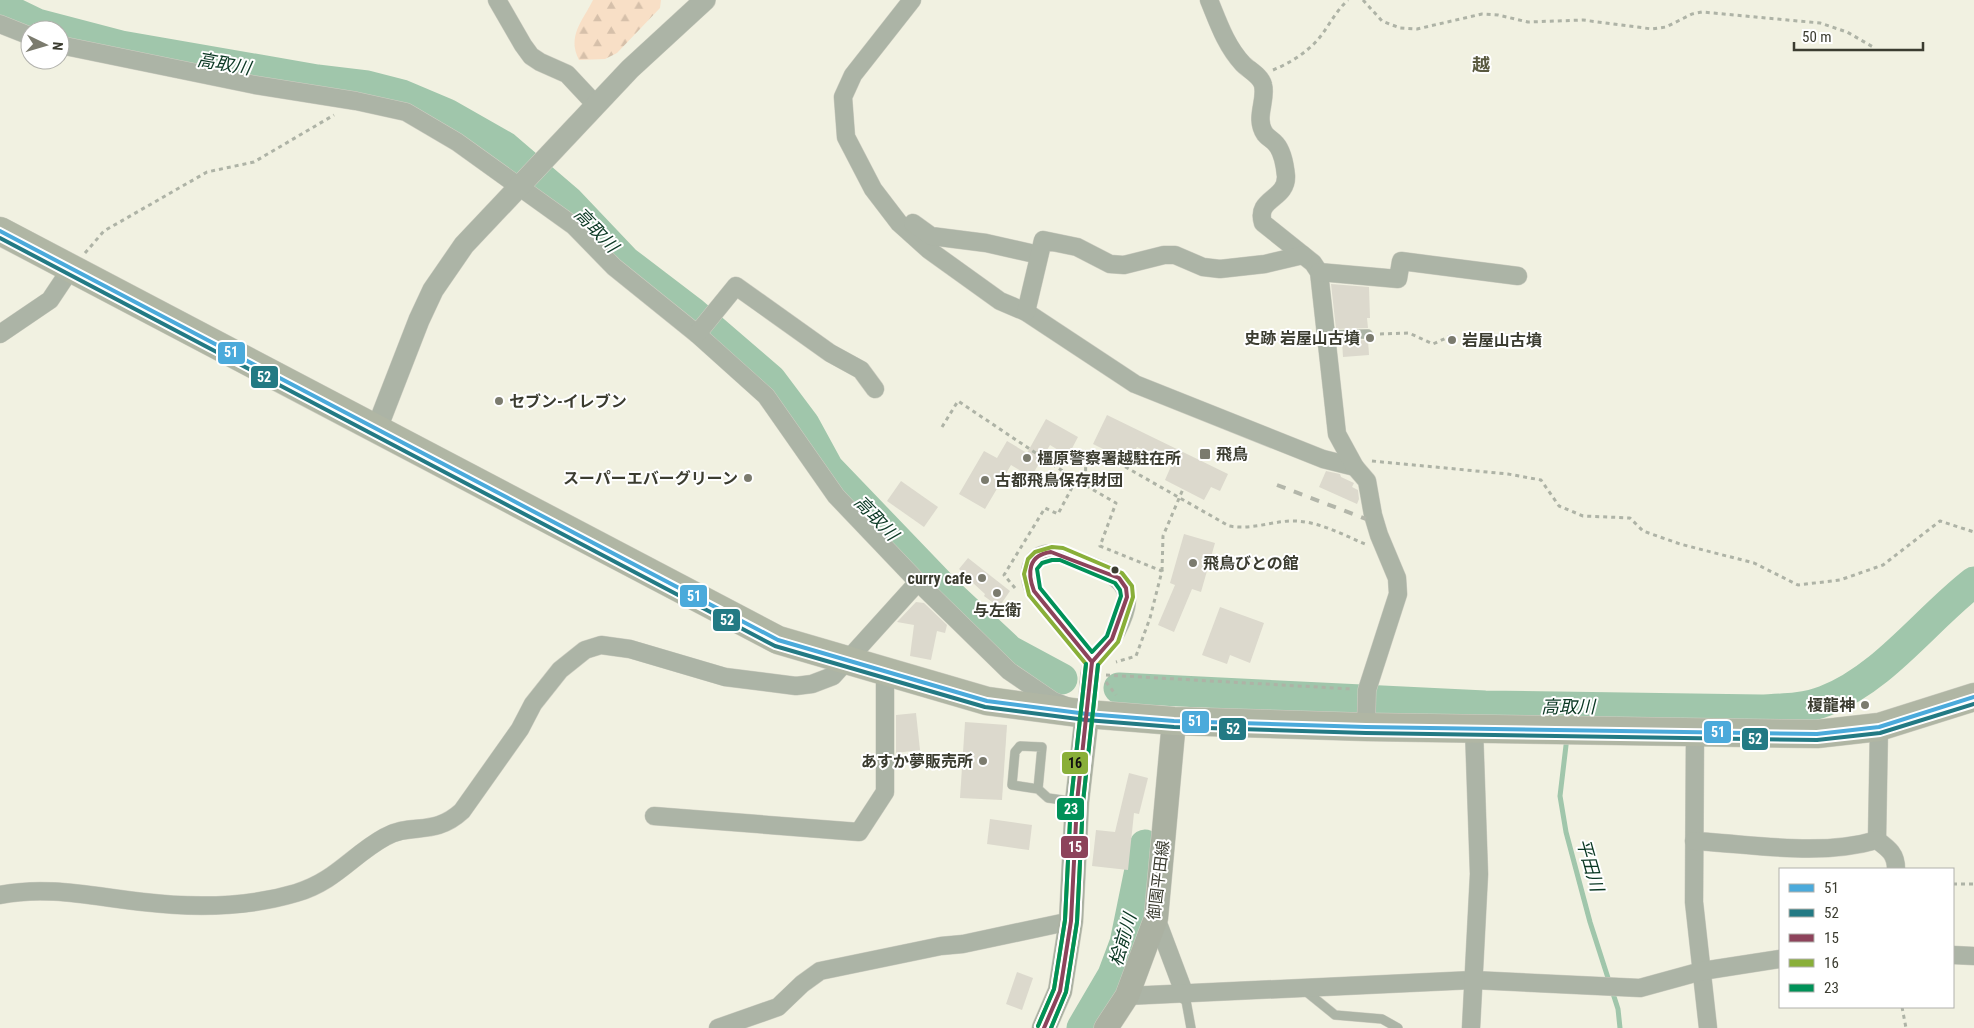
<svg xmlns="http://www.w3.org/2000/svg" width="1974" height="1028" font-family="'Roboto Condensed','Noto Sans JP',sans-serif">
  <defs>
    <pattern id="forest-firs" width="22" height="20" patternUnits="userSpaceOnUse" patternTransform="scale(1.25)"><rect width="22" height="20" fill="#f8dfc6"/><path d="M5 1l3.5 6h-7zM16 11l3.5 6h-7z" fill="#d6c0aa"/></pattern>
  </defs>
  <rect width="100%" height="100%" fill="#f1f1e1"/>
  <path fill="url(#forest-firs)" d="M 593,0 L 661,0 L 660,8 L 617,53 L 605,59 L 579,60 C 567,36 582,22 593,0 Z"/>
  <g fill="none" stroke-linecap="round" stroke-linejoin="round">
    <g stroke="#a0c6ab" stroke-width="5">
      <path d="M 1568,721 L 1570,707"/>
      <path d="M 1567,737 L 1560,796 L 1566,832 L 1590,922 L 1618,1009 L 1620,1028"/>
    </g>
    <g stroke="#a0c6ab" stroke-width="31">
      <path d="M 0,6 L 37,24 L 121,46 L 317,80 L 367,86 L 402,95 L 447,114 L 505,147 L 568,201 L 625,261 L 692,312 L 771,380 L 804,424 L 828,468 L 948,593 L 1010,651 L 1062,679"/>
      <path d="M 1119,688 L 1485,706 L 1761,710 C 1782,709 1805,709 1825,701 C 1884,678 1925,620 1974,582"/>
      <path d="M 1082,1028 L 1113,975 L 1125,943 L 1145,845"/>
    </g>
  </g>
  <g fill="#dcd9cd">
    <path d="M 1331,284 L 1369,287 L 1370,318 L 1367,318 L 1368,328 L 1336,329 Z"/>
    <path d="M 1368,340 L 1369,355 L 1343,357 L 1342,341 Z"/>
    <path d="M 1107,415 L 1228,474 L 1220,491 L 1211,487 L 1204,500 L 1165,480 L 1172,464 L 1137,447 L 1129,462 L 1093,444 Z"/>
    <path d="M 1046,419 L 1078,437 L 1068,456 L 1050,445 L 1031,477 L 1011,465 L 985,509 L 959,494 L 984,451 L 997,458 L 1007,441 L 1027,453 Z"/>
    <path d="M 1326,471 L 1340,474 L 1341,477 L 1354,483 L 1352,487 L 1358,490 L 1359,499 L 1357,504 L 1319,487 Z"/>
    <path d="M 901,481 L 938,507 L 924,527 L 887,501 Z"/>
    <path d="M 1184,534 L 1215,543 L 1201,592 L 1192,589 L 1174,632 L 1158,625 L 1175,585 L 1170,583 Z"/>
    <path d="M 968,558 L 1010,591 L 999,607 L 984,596 L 985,594 L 972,582 L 973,580 L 959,569 Z"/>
    <path d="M 916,602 L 924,603 L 947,625 L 945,633 L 937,631 L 931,660 L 910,656 L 914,625 L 897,622 Z"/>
    <path d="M 1220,607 L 1264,623 L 1250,663 L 1230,655 L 1227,664 L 1202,655 Z"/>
    <path d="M 916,713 L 920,750 L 896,753 L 896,715 Z"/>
    <path d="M 965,722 L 1007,725 L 1002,800 L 960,798 Z"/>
    <path d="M 1129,773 L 1148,778 L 1139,814 L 1134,813 L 1128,870 L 1092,866 L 1096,830 L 1115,832 Z"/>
    <path d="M 990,819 L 1032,825 L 1029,850 L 987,844 Z"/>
    <path d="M 1017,972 L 1033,978 L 1022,1010 L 1006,1004 Z"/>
  </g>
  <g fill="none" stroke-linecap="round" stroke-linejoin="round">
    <defs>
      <g id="service">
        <path d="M 1326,335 L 1368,334"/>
        <path d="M 1038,789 L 1042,747 L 1020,746 L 1015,752 L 1012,785 L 1038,789 L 1048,798 L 1077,802"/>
        <path d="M 1303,989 L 1335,1015 L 1382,1019 L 1398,1028"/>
        <path d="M 1185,995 L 1191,1028"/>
      </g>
      <g id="minor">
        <path d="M 497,0 L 523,45 L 531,56 L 540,62 L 567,74 L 596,105"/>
        <path d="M 912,0 L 853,75 L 843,97 L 846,137 L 873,189 L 899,223 L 929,250 L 1000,301 L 1026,312 L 1135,384 L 1323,459 L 1355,467"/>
        <path d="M 1209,0 C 1218,22 1226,46 1243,64 C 1249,70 1261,76 1263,85 C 1267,101 1254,118 1265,134 C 1268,138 1273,140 1276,144 C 1283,152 1285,166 1286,176 C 1287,200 1255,198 1263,223 L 1313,263 L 1319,272 L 1337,434 L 1355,467 L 1367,481 L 1373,515 L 1379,535 L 1397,578 L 1398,594 L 1367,690 L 1366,727"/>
        <path d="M 0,24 L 30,36"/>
        <path d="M 60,45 L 255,85 L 356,101 L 406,112 L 457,142 L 574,226 L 614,267 L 697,334 L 766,396 L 836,496 L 918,582 L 1009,671 L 1053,701 L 1087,714 C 1088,702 1088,669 1093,661 C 1098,653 1106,648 1111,641 C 1150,577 1111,575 1061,554 C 1034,550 1024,566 1034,591 L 1092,662"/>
        <path d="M 913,223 L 931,236 L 986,243 L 1039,255"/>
        <path d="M 1319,272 L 1398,279 L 1401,261 L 1518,276"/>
        <path d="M 1026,312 L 1043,240 L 1077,247 L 1110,264 L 1124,265 L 1164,255 L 1175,255 L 1203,267 L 1220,269 L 1265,264 L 1303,255"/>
        <path d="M 0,334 L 50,300 L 72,267"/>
        <path d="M 697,334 L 736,286 L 830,353 L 861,370 L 875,389"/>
        <path d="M 1695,733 L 1694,902 L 1708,1028"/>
        <path d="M 654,816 L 859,832 L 885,792 L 885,673"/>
        <path d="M 1877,840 L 1879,727"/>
        <path d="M 1694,841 C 1753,844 1820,857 1877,840 C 1889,849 1896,854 1896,869"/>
        <path d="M 0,895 C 48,885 95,897 143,902 C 194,908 246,908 296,893 C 336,881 352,855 385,837 C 411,822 434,837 462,811 L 520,729 L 533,704 L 560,670 L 585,650 L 601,645 L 630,649 L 725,677 L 796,686 L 812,684 L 833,676 L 918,582"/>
        <path d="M 1156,918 L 1185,995"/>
        <path d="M 1953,955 L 1974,956"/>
        <path d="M 1127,996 L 1473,980 L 1640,988 L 1702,971 L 1780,959"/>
        <path d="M 718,1028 L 778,1007 L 802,984 L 820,971 L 941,946 L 963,944 L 1071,921"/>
        <path d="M 1471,1028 L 1479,874 L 1474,729"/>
      </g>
      <path id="tertiary" d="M 377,428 L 419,320 L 433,290 L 464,245 L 630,69 L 705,0"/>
      <g id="secondary">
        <path d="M 1044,1028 L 1060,991 L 1071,921 L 1077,802 L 1087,714"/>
        <path d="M 1106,1028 L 1127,996 L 1156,918 L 1174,721"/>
      </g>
      <path id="trunk" d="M 0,231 L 778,640 L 987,701 L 1087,714 L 1174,721 L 1366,727 L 1817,734 L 1879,727 L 1974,697"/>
    </defs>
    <use href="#service" stroke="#cfcfc3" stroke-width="10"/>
    <use href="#minor" stroke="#cfcfc3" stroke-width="19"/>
    <use href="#tertiary" stroke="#cfcfc3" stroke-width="22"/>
    <use href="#secondary" stroke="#cfcfc3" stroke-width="25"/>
    <use href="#trunk" stroke="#cfcfc3" stroke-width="29"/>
    <g stroke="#aeb3a6" stroke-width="3" stroke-dasharray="4 4" stroke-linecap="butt">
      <path d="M 1363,0 L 1382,21 L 1400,28 L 1417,29 L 1482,14 L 1498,15 L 1528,22 L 1583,20 L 1652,29 L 1666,27 L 1692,14 L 1702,12 L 1820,23 L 1847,32 L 1873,47"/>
      <path d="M 1273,70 C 1290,63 1308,52 1320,37 C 1330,24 1336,11 1348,0"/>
      <path d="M 85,253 L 104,231 L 207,172 L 254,162 L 334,115"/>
      <path d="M 1380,334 L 1409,333 L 1433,344 L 1455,334"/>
      <path d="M 942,427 L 958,401 L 1076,480"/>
      <path d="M 1372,461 L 1508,474 L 1541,480 L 1559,506 L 1583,516 L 1630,518 L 1643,531 L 1680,544 L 1754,563 L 1798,585 L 1840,580 L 1883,565 L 1940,521 L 1974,532"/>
      <path d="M 1088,487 C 1086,475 1083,465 1090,455 L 1101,453 L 1229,526 C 1251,530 1269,522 1290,521 C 1317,520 1341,534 1365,544"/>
      <path d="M 1162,571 L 1163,536 L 1183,489"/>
      <path d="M 1015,588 L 1004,575 L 1045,508 L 1058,514 L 1076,480 L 1116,503 L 1100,546 L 1162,571 L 1150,618 L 1136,656 L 1116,662"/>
      <path d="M 1106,675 L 1352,689"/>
      <path d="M 1106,682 L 1116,695"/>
      <path d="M 1953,884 L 1974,884"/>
      <path d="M 1902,1007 L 1906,1028"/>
    </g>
    <use href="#service" stroke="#acb4a6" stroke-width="9"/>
    <use href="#minor" stroke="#acb4a6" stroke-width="18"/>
    <use href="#tertiary" stroke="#acb4a6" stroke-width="21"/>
    <use href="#secondary" stroke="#abb1a2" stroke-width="24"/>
    <use href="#trunk" stroke="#b0b6a4" stroke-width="28"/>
    <path stroke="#b3b6aa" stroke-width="4" stroke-dasharray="9 9" stroke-linecap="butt" d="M 1277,485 L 1366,519"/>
    <defs>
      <path id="bus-1" d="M 0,231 L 778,640 L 987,701 L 1087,714 L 1174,721 L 1366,727 L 1817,734 L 1879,727 L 1974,697"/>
      <path id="bus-2" d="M 0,238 L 775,646 L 985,707 L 1086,720 L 1174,727 L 1366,733 L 1817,740 L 1880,733 L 1974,704"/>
      <g id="bus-3">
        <path d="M 1051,552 L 1119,578 L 1126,588 L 1127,597 L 1112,639 L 1092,662 L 1034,591 C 1027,573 1028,555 1051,552 Z"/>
        <path d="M 1044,1028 L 1060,991 L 1071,921 L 1077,802 L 1092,662"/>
      </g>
      <path id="bus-4" d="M 1038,1026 L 1054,989 L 1065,920 L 1071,801 L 1086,664 L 1029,595 L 1024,574 L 1028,559 L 1035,552 L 1052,547 L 1063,548 L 1122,573 L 1132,586 L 1133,597 L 1118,642 L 1098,665 L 1083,802 L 1077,922 L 1066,992 L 1051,1028"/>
      <g id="bus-5">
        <path d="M 1052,560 L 1060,560 L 1115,583 L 1120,590 L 1121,596 L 1107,636 L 1092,652 L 1040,588 L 1037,569 L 1042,563 Z"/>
        <path d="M 1038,1026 L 1054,989 L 1065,920 L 1071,801 L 1086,664"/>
        <path d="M 1051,1028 L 1066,992 L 1077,922 L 1083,802 L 1098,665"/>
      </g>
    </defs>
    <use href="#bus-1" stroke="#fff" stroke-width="8"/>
    <use href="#bus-2" stroke="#fff" stroke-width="8"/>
    <use href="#bus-3" stroke="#fff" stroke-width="8"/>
    <use href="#bus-4" stroke="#fff" stroke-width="8"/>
    <use href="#bus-5" stroke="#fff" stroke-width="8"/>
    <use href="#bus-1" stroke="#4baadb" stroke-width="4"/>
    <use href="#bus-2" stroke="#237a84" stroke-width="4"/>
    <use href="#bus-3" stroke="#8d435b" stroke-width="4"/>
    <use href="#bus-4" stroke="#89af39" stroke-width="4"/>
    <use href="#bus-5" stroke="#009158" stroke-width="4"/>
  </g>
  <g fill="#7b7b6e" stroke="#fff" stroke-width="2">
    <circle cx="1370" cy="338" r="5"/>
    <circle cx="1452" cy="340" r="5"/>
    <circle cx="499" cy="401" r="5"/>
    <rect x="1199" y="448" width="12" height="12" rx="2.5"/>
    <circle cx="1027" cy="458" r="5"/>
    <circle cx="748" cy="478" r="5"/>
    <circle cx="985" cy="480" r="5"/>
    <circle cx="1193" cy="563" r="5"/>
    <circle cx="982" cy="578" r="5"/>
    <circle cx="997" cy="593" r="5"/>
    <circle cx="1865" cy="705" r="5"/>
    <circle cx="983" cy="761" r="5"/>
  </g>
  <circle fill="#3b3c30" stroke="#fff" stroke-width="2" cx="1115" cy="570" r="4.5"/>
  <g text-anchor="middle" stroke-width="4" stroke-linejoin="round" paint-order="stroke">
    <g font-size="16" font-weight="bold" fill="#3b3c30" stroke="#fff" text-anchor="start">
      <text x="1360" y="344" text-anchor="end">史跡 岩屋山古墳</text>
      <text x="1462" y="346">岩屋山古墳</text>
      <text x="509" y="407">セブン-イレブン</text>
      <text x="1216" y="460">飛鳥</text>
      <text x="1037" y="464">橿原警察署越駐在所</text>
      <text x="738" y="484" text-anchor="end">スーパーエバーグリーン</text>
      <text x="995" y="486">古都飛鳥保存財団</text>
      <text x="1203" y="569">飛鳥びとの館</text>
      <text x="972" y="584" text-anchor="end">curry cafe</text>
      <text x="997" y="616" text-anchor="middle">与左衛</text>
      <text x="1855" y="711" text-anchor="end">榎龍神</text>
      <text x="973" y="767" text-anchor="end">あすか夢販売所</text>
    </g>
    <g font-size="16" fill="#3b3c30" stroke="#fff">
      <text transform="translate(1158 880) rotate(-83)" y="6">御園平田線</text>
    </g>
    <g font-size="18" font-style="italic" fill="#093722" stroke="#fff">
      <text transform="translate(224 64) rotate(10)" y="6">高取川</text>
      <text transform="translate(596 230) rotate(46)" y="6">高取川</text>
      <text transform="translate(876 518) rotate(46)" y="6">高取川</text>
      <text x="1568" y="713">高取川</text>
      <text transform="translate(1590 865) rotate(74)" y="6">平田川</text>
      <text transform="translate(1123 940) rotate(-74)" y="6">桧前川</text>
    </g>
    <g font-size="18" font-weight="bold" fill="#59593f" stroke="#fff">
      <text x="1481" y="71">越</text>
    </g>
  </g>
  <g stroke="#fff" stroke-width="2">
    <rect x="217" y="341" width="29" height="24" rx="5" fill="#4baadb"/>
    <rect x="250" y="365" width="29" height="24" rx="5" fill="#237a84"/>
    <rect x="679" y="584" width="29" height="24" rx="5" fill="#4baadb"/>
    <rect x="712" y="608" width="29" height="24" rx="5" fill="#237a84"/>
    <rect x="1181" y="710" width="29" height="24" rx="5" fill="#4baadb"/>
    <rect x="1218" y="717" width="29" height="24" rx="5" fill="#237a84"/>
    <rect x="1703" y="720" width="29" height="24" rx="5" fill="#4baadb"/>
    <rect x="1741" y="727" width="28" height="24" rx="5" fill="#237a84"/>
    <rect x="1061" y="751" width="28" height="24" rx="5" fill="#89af39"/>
    <rect x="1056" y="797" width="29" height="24" rx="5" fill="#009158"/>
    <rect x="1060" y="835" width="29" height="24" rx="5" fill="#8d435b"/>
  </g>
  <g font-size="14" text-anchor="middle" font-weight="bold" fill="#fff">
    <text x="231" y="357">51</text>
    <text x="264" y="382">52</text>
    <text x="694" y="601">51</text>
    <text x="727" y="625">52</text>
    <text x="1195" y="726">51</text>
    <text x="1233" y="734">52</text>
    <text x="1718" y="737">51</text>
    <text x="1755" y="744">52</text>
    <text x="1071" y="814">23</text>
    <text x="1075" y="852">15</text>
  </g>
  <g font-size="14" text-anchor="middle" font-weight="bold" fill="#111">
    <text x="1075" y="768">16</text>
  </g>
  <rect x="1779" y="868" width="175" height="140" fill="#ffffff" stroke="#b1b1ac"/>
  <rect x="1789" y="884" width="25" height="8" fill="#4baadb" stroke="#b1b1ac"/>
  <text x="1824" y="893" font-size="15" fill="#3b3c30">51</text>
  <rect x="1789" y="909" width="25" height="8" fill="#237a84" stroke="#b1b1ac"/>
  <text x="1824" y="918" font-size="15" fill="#3b3c30">52</text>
  <rect x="1789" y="934" width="25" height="8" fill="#8d435b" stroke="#b1b1ac"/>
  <text x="1824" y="943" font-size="15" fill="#3b3c30">15</text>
  <rect x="1789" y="959" width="25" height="8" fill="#89af39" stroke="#b1b1ac"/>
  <text x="1824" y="968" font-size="15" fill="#3b3c30">16</text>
  <rect x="1789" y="984" width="25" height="8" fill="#009158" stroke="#b1b1ac"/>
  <text x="1824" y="993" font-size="15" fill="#3b3c30">23</text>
  <g transform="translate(45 45) rotate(95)"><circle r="24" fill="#ffffff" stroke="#b1b1ac"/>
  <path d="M0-4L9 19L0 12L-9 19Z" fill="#7b7b6e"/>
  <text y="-8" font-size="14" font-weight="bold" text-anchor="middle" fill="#3b3c30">N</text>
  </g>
  <path d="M1794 42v8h129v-8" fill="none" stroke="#3b3c30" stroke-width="2.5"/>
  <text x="1802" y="42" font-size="15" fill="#3b3c30" stroke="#ffffff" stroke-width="4" paint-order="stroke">50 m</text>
</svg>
